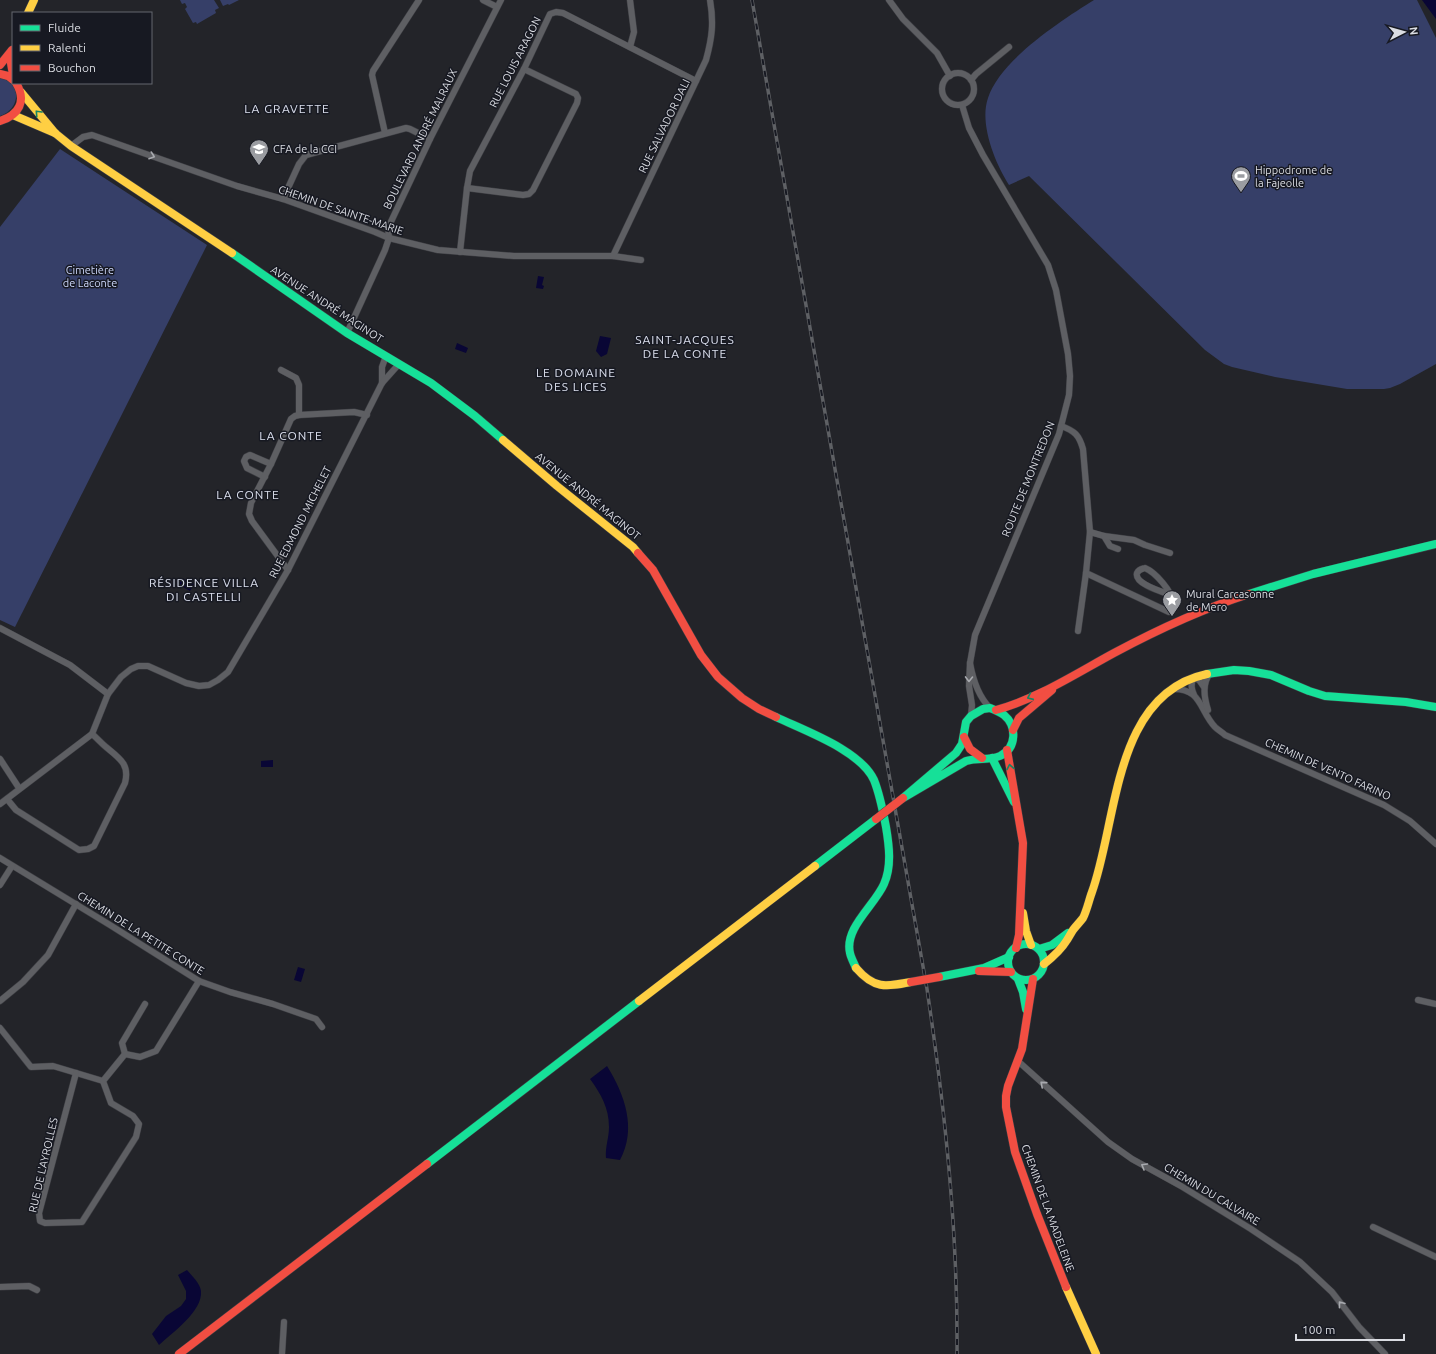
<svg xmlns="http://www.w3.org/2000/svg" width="1436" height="1354" font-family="Ubuntu,sans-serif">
  <rect width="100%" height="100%" fill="#232429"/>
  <g fill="#363f68">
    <path d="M 180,0 L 214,0 L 219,8 L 215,10 L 216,13 L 197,24 L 196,22 L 193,23 L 185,9 L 187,7 L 185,3 L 182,4 Z"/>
    <path d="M 220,0 L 239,0 L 229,5 L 228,4 L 223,6 Z"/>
    <path d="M 1094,0 L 1417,0 L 1436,38 L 1436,364 L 1400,384 L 1390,388 L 1384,389 L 1347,389 L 1275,377 L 1232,367 L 1224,364 L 1205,350 L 1029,176 L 1009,185 C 995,163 979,124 988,98 C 1000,60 1062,20 1094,0 Z"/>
    <path d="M 0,78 C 22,82 21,109 0,116 Z"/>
    <path d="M 60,149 L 207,245 L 15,627 L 0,620 L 0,227 Z"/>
  </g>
  <g fill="#090635">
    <path d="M 1422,0 L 1436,0 L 1436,19 Z"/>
    <path d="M 538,276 L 544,277 L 542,285 L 544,286 L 543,289 L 536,288 Z"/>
    <path d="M 600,336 L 611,338 L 607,354 L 601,357 L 596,351 Z"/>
    <path d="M 457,343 L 468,348 L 466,353 L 455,349 Z"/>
    <path d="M 182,578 L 194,584 L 190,591 L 178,584 Z"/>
    <path d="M 273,760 L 273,767 L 261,767 L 261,761 Z"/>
    <path d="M 298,967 L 305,969 L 301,982 L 294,980 Z"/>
    <path d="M 607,1066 C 625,1095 637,1129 620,1160 L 606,1158 C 605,1147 609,1138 609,1127 C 609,1108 601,1094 590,1079 Z"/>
    <path d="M 187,1270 C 192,1276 200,1283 201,1291 C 203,1311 172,1333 159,1345 L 152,1334 L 166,1316 L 181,1306 L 186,1299 L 186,1291 L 178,1275 Z"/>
  </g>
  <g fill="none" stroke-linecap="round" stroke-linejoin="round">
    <defs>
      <g id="street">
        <path d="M 483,0 L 497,7"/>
        <path d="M 889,0 L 903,19 L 937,53 L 950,76"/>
        <path d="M 630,47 L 634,32 L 630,0"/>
        <circle cx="958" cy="89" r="16"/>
        <path d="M 971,80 L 976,74 L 1009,47"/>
        <path d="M 962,105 L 969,128 L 983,155 L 1048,265 L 1056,290 L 1068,354 L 1070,376 L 1069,395 L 1059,434 L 975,635 L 970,663"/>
        <path d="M 385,133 L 372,75 L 373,71 L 419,0"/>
        <path d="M 71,146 L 83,137 L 92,135 L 237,186 L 283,199 L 375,232 L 389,238 L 438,250 L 514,256 L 613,256 L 641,260"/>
        <path d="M 467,188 L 523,195 L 529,194 L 533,190 L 577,103 L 578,98 L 576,94 L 524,69"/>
        <path d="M 283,199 L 299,164 L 306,155 L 406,128 L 410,129 L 430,139"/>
        <path d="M 460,252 L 467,188 L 470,171 L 524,69 L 550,14 L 556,12 L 563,13 L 696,81"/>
        <path d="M 613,256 L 706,60 C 712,38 714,23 710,0"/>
        <path d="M 347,333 L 385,250 L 389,238 L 388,228 L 430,139 L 501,0"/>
        <path d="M 281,370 L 296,378 L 299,385 L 299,415"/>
        <path d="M 382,383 L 382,367 L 386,356"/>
        <path d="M 1061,426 C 1075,431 1079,435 1083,449 L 1090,532 L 1086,573 L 1169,612 C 1171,609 1173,607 1173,603 C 1173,592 1155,572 1145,568 C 1142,569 1139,569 1137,573 C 1134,584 1163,592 1171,595"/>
        <path d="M 265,477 L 247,468 L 244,461 L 246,457 L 250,455 L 271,464"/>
        <path d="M 1090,532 L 1104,536 L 1110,546 L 1118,549"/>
        <path d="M 1104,536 L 1134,540 L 1145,545 L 1170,553"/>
        <path d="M 288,570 L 252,521 L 249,514 L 251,503 L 271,464 L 291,419 L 295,416 L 299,415 L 354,412 L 367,415"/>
        <path d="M 0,628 L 70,665 L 108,694"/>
        <path d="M 1078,631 L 1086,573"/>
        <path d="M 1172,689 C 1202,688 1199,710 1215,727 C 1218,730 1222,732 1225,735 L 1384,805 L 1410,821 L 1436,844"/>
        <path d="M 1194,695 C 1191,688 1191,685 1193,678 L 1199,680 L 1204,687"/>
        <path d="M 1208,710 C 1204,697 1202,684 1210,673"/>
        <path d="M 971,716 L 972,705 L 969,686 L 970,663 C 973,680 978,696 990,708"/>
        <path d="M 0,759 L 19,788"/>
        <path d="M 7,799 L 16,810 L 79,850 L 88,849 L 94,846 L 125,783 C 130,764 119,758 106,747 C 101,743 97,738 92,734"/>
        <path d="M 0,804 L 92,734 L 108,694 L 121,677 L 131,669 L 138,666 L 148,666 L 186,683 L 199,686 L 209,685 L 218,680 L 228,672 L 288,570 L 382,383 L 399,364"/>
        <path d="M 0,858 L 110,925 L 199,981 L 230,992 L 273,1004 L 316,1019 L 322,1027"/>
        <path d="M 0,885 L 12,866"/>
        <path d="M 1418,1000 L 1436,1004"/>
        <path d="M 0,1001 L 23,982 L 48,955 L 76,904"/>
        <path d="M 0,1028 L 31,1067 L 53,1066 L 103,1081"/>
        <path d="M 125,1054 L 122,1043 L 145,1004"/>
        <path d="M 1019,1062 L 1108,1142 L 1132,1159 L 1181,1186 L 1251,1229 L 1300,1262 L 1332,1292 L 1359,1327 L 1385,1354"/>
        <path d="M 76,1073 L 39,1213 L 40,1221 L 45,1223 L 82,1222 L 136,1137 L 139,1124 L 133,1116 L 111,1103 L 103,1081 L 125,1054 L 140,1057 L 156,1051 L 199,981"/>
        <path d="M 1373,1227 L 1436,1257"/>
        <path d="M 0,1287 L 29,1286 L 37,1290"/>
        <path d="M 282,1354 L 284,1322"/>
      </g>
      <g id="fast">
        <path d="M 232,253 L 347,333 L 431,383 L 475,416 L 503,440"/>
        <path d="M 1249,594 L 1313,574 L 1436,544"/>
        <path d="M 1207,674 L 1234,670 L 1249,671 L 1271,675 L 1309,691 L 1325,696 L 1406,702 L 1436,707"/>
        <path d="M 990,708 C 995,710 1000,712 1004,715 C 1017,726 1017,748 1000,756 C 989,761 977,757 966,761 L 903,798 L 956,753 L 962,744 L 966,722 L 971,716 L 983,709 Z"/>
        <path d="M 776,717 C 805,731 860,750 874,780 C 880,795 883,811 886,827 C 889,845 892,866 884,884 C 875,905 844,928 850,953 C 851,958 854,963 856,968"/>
        <path d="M 992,758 L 1014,802"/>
        <path d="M 815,866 L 876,819"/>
        <circle cx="1026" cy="962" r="18"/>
        <path d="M 1039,949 L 1052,945 L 1068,933"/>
        <path d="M 939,977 L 984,968 L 1009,957"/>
        <path d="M 1018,979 L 1023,992 L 1026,1009"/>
        <path d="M 427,1164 L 639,1001"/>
      </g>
      <g id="slow">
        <path d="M 28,13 L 34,0"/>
        <path d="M 21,92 L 55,133 L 71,146 L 232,253"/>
        <path d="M 13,115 L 55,133"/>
        <path d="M 503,440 L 557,486 L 633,547 L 638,553"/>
        <path d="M 1023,913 L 1026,931 L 1031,945"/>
        <path d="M 1044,964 C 1053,957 1061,950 1067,940 C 1069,937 1071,933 1073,930 C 1076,926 1080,922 1083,918 C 1087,910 1089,900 1092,892 C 1118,820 1113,694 1207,674"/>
        <path d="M 856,968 C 874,989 885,987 911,982"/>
        <path d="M 639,1001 L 815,866"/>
        <path d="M 1066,1287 L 1096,1354"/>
      </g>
      <g id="jam">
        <path d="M 12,51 L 11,63 L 13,75"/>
        <path d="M 0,65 L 12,50"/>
        <path d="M 0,74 L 8,76 L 13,80"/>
        <path d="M 0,121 C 19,115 27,101 16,83"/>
        <path d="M 638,553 L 653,570 L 701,655 L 718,677 L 742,698 L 759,709 L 776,717"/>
        <path d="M 996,710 C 1037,699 1077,673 1114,653 C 1157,630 1202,609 1249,594"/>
        <path d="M 1013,730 L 1019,718 L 1052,690"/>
        <path d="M 964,737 L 970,749 L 982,758"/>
        <path d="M 1007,750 L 1023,843 L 1019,935 L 1016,948"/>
        <path d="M 979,971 L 1011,972"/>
        <path d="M 1033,979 L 1022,1049 L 1008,1086 L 1006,1096 L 1006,1107 L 1015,1152 L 1037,1214 L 1066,1287"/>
        <path d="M 179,1354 L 427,1164"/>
      </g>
    </defs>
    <use href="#street" stroke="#3e3f44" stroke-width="7"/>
    <use href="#fast" stroke="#3e3f44" stroke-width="9"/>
    <use href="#slow" stroke="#3e3f44" stroke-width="9"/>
    <use href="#jam" stroke="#3e3f44" stroke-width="9"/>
    <use href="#street" stroke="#5e5f63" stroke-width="6"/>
    <use href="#fast" stroke="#16e098" stroke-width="8"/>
    <use href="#slow" stroke="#ffcf43" stroke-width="8"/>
    <use href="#jam" stroke="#f24e42" stroke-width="8"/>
    <defs>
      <path id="rail" d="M 752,0 L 927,989 C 945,1110 958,1231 957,1354"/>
    </defs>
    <use href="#rail" stroke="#5e6064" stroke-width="3.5"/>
    <use href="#rail" stroke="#171922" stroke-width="2" stroke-dasharray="6" stroke-linecap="butt"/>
    <defs>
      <g id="jam-bridge">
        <path d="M 876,819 L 903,798"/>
        <path d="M 911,982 L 939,977"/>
      </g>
    </defs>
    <use href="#jam-bridge" stroke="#3e3f44" stroke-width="9" stroke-linecap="butt"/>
    <use href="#jam-bridge" stroke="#f24e42" stroke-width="8"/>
  </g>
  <defs><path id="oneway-chevron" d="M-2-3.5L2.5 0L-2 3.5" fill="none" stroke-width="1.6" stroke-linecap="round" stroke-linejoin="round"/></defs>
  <g stroke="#168663">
    <use href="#oneway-chevron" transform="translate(38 113) rotate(-133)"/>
    <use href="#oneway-chevron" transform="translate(1030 697) rotate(156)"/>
    <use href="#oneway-chevron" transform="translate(1010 767) rotate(-101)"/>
  </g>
  <g stroke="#a8aaaf">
    <use href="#oneway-chevron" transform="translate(152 156) rotate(19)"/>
    <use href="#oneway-chevron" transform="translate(969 679) rotate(91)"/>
    <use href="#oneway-chevron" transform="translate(1043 1084) rotate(-139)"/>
    <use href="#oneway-chevron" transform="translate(1144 1166) rotate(-150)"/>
    <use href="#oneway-chevron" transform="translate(1341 1304) rotate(-128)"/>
  </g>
  <defs>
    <symbol id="university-pin" viewBox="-11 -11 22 30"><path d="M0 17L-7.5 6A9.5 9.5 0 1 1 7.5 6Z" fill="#9a9ca1" stroke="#171922"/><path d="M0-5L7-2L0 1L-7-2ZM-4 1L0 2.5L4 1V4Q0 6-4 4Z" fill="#fff"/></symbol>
    <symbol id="stadium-pin" viewBox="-11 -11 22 30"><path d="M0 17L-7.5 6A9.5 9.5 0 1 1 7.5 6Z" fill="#9a9ca1" stroke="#171922"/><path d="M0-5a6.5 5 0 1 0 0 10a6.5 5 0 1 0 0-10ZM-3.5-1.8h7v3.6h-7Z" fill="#fff"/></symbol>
    <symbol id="sight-pin" viewBox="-11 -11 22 30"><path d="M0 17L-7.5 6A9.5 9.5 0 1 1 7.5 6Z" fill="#9a9ca1" stroke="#171922"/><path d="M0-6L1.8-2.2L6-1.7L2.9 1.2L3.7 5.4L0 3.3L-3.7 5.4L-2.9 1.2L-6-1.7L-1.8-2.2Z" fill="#fff"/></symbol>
  </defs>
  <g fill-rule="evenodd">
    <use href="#university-pin" x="248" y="138" width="22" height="30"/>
    <use href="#stadium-pin" x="1230" y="165" width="22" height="30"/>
    <use href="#sight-pin" x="1161" y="589" width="22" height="30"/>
  </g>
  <g text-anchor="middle" stroke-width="3" stroke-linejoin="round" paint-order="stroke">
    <g font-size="11" fill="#dadce2" stroke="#171922">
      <text transform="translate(515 62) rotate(-63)" y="4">RUE LOUIS ARAGON</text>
      <text transform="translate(664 126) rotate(-64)" y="4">RUE SALVADOR DALI</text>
      <text transform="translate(420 139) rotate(-64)" y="4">BOULEVARD ANDRÉ MALRAUX</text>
      <text transform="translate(341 210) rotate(19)" y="4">CHEMIN DE SAINTE-MARIE</text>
      <text transform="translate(327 304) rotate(33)" y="4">AVENUE ANDRÉ MAGINOT</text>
      <text transform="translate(1028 479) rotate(-68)" y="4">ROUTE DE MONTREDON</text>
      <text transform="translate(588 496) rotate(39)" y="4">AVENUE ANDRÉ MAGINOT</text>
      <text transform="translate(300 522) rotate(-63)" y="4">RUE EDMOND MICHELET</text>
      <text transform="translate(1328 769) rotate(24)" y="4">CHEMIN DE VENTO FARINO</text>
      <text transform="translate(141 933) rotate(32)" y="4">CHEMIN DE LA PETITE CONTE</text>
      <text transform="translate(43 1165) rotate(-77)" y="4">RUE DE L'AYROLLES</text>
      <text transform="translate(1212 1194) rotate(31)" y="4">CHEMIN DU CALVAIRE</text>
      <text transform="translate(1048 1208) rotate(70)" y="4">CHEMIN DE LA MADELEINE</text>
    </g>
    <g font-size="11" fill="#dadce2" stroke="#171922" text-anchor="start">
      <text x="273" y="153">CFA de la CCI</text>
      <text x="1255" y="174">Hippodrome de<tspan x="1255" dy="13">la Fajeolle</tspan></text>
      <text x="1186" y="598">Mural Carcasonne<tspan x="1186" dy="13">de Mero</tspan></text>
    </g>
    <g font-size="11" fill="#cbd5f8" stroke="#171922">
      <text x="90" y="274">Cimetière<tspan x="90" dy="13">de Laconte</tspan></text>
    </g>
    <g font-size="12" letter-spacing="1" fill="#dce0ee" stroke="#171922">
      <text x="287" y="113">LA GRAVETTE</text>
      <text x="685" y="344">SAINT-JACQUES<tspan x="685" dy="14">DE LA CONTE</tspan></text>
      <text x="576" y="377">LE DOMAINE<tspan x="576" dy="14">DES LICES</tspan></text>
      <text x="291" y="440">LA CONTE</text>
      <text x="248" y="499">LA CONTE</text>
      <text x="204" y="587">RÉSIDENCE VILLA<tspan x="204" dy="14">DI CASTELLI</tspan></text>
    </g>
  </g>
  <rect x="12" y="12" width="140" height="72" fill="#171922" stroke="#65676f"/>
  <rect x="20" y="25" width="20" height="6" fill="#16e098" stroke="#65676f"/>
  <text x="48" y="32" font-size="12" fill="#dadce2">Fluide</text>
  <rect x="20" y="45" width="20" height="6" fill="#ffcf43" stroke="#65676f"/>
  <text x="48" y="52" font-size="12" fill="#dadce2">Ralenti</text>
  <rect x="20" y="65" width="20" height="6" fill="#f24e42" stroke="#65676f"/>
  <text x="48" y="72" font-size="12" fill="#dadce2">Bouchon</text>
  <g transform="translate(1404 32) rotate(84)" stroke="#171922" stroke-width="3" paint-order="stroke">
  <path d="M0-3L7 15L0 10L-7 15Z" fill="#dadce2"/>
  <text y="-6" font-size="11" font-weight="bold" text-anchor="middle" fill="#dadce2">N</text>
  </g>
  <path d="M1296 1334v6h108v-6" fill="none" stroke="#dadce2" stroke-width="2"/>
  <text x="1302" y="1334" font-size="12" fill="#dadce2" stroke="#171922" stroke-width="3" paint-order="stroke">100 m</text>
</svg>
